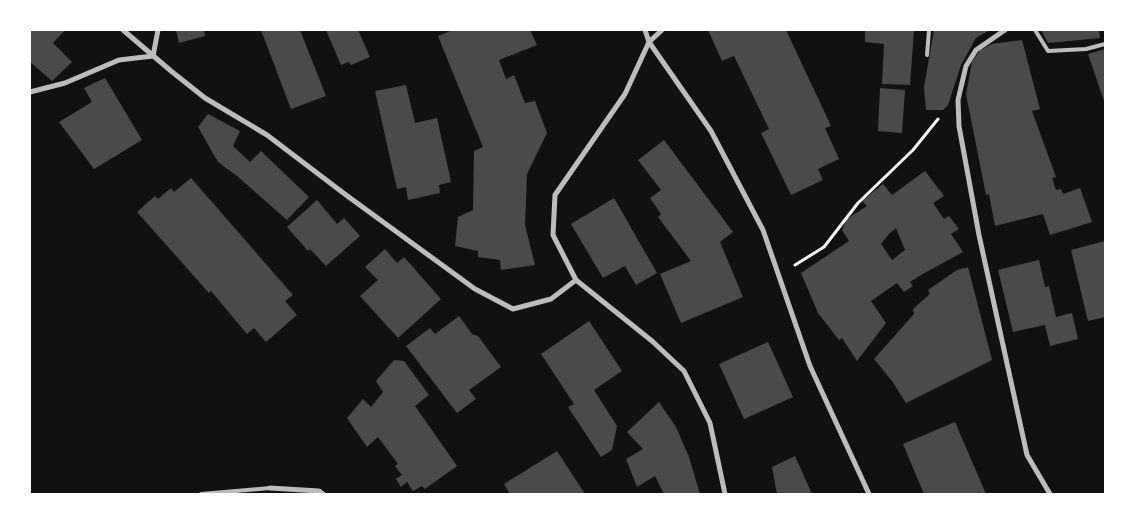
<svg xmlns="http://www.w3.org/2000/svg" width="1135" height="524" font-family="Raleway,sans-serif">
  <rect width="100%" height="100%" fill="#111"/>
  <g fill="#4a4a4a" fill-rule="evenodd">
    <path d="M 30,30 L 65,30 L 53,43 L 72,62 L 52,81 L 30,62 Z"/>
    <path d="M 176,30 L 204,30 L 205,36 L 179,43 Z"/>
    <path d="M 261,30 L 300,30 L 326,96 L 291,109 Z"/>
    <path d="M 326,30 L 358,30 L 370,57 L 351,65 L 349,62 L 341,65 Z"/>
    <path d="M 453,30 L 530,30 L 537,45 L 499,60 L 506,79 L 514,75 L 525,103 L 535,101 L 547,133 L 527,174 L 525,225 L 535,265 L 501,270 L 500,260 L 478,257 L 478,251 L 455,246 L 458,217 L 473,210 L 474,151 L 483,147 L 438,36 Z"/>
    <path d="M 708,30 L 786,30 L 831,126 L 825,128 L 839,159 L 818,169 L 823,180 L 791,195 L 761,133 L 769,129 L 734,56 L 722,61 Z"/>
    <path d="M 865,30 L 914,30 L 910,85 L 882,84 L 884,44 L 865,42 Z"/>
    <path d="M 934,30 L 990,30 L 976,38 L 961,65 L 948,105 L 943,110 L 926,110 L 924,87 Z"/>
    <path d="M 1041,30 L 1099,30 L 1100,38 L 1048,43 Z"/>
    <path d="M 1022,40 L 1040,109 L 1032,111 L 1056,177 L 1052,178 L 1056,190 L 1061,189 L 1063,194 L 1080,188 L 1092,222 L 1050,235 L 1043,214 L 995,226 L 989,194 L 986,195 L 966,94 L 972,62 L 980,50 L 992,44 Z"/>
    <path d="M 1105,49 L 1105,104 L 1088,54 Z"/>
    <path d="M 105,78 L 142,140 L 94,169 L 59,122 L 92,102 L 84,88 Z"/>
    <path d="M 406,85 L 415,123 L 437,118 L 451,182 L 439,185 L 440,193 L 408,200 L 406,187 L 397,189 L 375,91 Z"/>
    <path d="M 880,88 L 905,90 L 902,133 L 878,131 Z"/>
    <path d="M 208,114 L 240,131 L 233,146 L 250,162 L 261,151 L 309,197 L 287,220 L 237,176 L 218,162 L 198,127 Z"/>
    <path d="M 664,140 L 733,232 L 720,242 L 743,297 L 681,323 L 660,274 L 691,261 L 658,217 L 661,214 L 650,198 L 661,190 L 638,160 Z"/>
    <path d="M 925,171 L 944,196 L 933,203 L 944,219 L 949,216 L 959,229 L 951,234 L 963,252 L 921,275 L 910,282 L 913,286 L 904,292 L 897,283 L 871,301 L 886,323 L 857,361 L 842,338 L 839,340 L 818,313 L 801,273 L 849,241 L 842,230 L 847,219 L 867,206 L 862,201 L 883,184 L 892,195 ZM 896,228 L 905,250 L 892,260 L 881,244 L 889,234 Z"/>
    <path d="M 191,178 L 293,295 L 285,301 L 297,315 L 266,342 L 254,328 L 247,334 L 211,291 L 209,293 L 137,212 L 155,196 L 158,199 L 171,188 L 174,192 Z"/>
    <path d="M 614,198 L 657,273 L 636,285 L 625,266 L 603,278 L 571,224 Z"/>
    <path d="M 317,200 L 337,224 L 344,218 L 360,236 L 326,266 L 310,249 L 308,251 L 287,227 Z"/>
    <path d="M 1105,241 L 1105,317 L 1088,321 L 1071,250 Z"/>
    <path d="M 385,249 L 397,263 L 404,257 L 441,299 L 398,338 L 360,296 L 378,280 L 365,267 Z"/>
    <path d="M 1039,260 L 1045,287 L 1049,286 L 1056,317 L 1072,313 L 1078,339 L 1050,346 L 1045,325 L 1013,332 L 998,270 Z"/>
    <path d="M 968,267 L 992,360 L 906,403 L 892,381 L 874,359 L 914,314 L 913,309 L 930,294 L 928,290 L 957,270 Z"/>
    <path d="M 459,316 L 472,334 L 478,336 L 501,367 L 469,390 L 476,399 L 457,413 L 406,346 L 430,328 L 435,334 Z"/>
    <path d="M 589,321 L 622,371 L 594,390 L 617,426 L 612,450 L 601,457 L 568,407 L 574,404 L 541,354 Z"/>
    <path d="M 768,342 L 793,397 L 744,419 L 719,364 Z"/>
    <path d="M 394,360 L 404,361 L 429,395 L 415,406 L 457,466 L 425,489 L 422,486 L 413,491 L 407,482 L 401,487 L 396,479 L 402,475 L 395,466 L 398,464 L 378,437 L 367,447 L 347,418 L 363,399 L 371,407 L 383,392 L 376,381 Z"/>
    <path d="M 659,402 L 676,427 L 689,457 L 700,494 L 664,494 L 655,476 L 637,487 L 626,459 L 643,449 L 627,432 Z"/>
    <path d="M 955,422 L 986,494 L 924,494 L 903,444 Z"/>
    <path d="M 557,451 L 585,494 L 510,494 L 504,484 Z"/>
    <path d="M 795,456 L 812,494 L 777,494 L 772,467 Z"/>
  </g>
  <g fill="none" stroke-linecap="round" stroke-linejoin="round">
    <path stroke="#f5f5f5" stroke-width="3" d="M 795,265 L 824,247 L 858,203 L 913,150 L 938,119"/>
    <g stroke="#bcbcbc" stroke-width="4">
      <path d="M 1035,30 L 1048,51 L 1086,49 L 1105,44"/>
      <path d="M 927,55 L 929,30"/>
      <path d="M 201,494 L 270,488"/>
    </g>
    <g stroke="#bcbcbc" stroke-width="5">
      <path d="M 123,30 L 171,71 L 205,98 L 267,135 L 346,195 L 475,289 L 513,309 L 551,299 L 576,280"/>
      <path d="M 645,30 L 649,42 L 711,131 L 763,230 L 810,366 L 869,494"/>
      <path d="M 662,30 L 649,42 L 625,94 L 555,195 L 553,235 L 576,280 L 652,341 L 684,371 L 710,423 L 725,494"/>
      <path d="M 1005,30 L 976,50 L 966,66 L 958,100 L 959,126 L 979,235 L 1027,455 L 1050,494"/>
      <path d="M 30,92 L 65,83 L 119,60 L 153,56 L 158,30"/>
      <path d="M 270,488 L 319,491 L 323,494"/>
    </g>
  </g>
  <rect width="1135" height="524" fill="none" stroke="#ffffff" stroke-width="62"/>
</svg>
